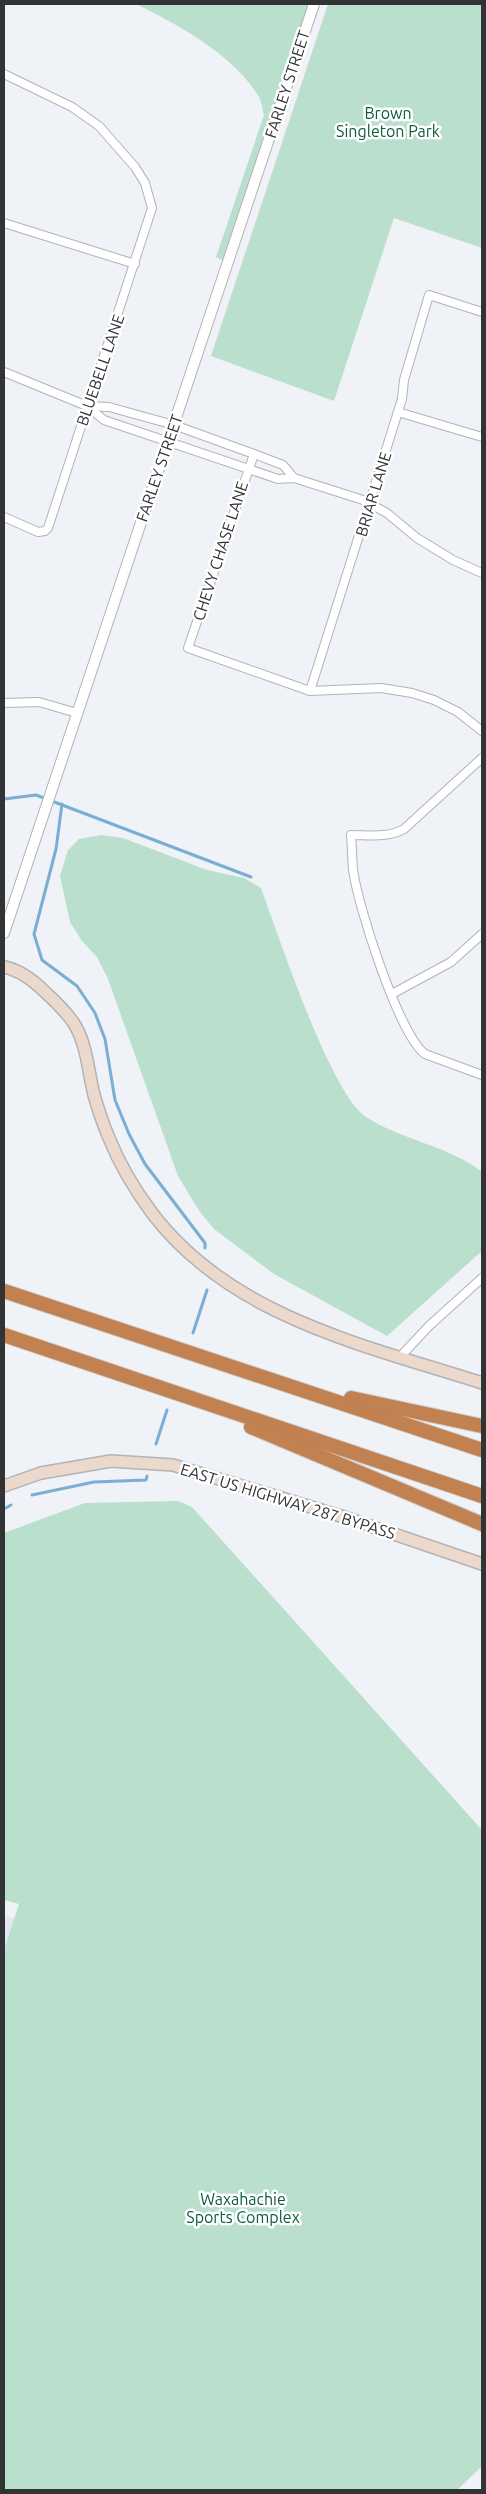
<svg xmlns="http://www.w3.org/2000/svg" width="486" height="2494" font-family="Ubuntu,sans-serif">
  <rect width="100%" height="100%" fill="#eff2f6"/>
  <path fill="#e2e7f3" d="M 4,1916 L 15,1918 L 4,1950 Z"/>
  <g fill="#badfcc">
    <path d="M 136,4 L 310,4 L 226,257 L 223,261 L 216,257 L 264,115 C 262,109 262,102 259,97 C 233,54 180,26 136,4 Z"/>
    <path d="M 328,4 L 482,4 L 482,248 L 394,218 L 334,401 L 211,356 Z"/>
    <path d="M 101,835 L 123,838 L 207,870 L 244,878 L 261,888 C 278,934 330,1093 366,1117 C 402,1140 449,1146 482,1172 L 482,1251 L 387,1336 L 274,1274 L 214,1229 L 200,1212 L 178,1176 L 108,979 L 97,957 L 82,941 L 70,922 L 60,876 L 68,850 L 79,839 Z"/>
    <path d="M 178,1501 L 192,1507 L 482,1830 L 482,2466 L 457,2490 L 4,2490 L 4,1950 L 19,1904 L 4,1900 L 4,1533 L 85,1503 Z"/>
  </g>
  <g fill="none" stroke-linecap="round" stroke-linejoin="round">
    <g stroke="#7baed3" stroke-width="3">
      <path d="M 4,799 L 36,795 L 251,877"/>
      <path d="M 62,804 L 56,849 L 34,934 L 42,960 L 77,986 L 95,1013 L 105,1039 L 115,1100 L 129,1134 L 145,1164 L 205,1243 L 205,1248"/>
      <path d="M 193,1333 L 207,1290"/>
      <path d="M 156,1444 L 167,1410"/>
      <path d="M 32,1495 L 94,1482 L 146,1480 L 147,1476"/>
      <path d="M 4,1509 L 11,1505"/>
    </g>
    <defs>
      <g id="minor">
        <path d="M 4,74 L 72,107 L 99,126 L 135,167 L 145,183 L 152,208 L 48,528 L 45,531 L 38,532 L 4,517"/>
        <path d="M 4,223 L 135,264"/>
        <path d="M 4,372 L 87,406 L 109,407 L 174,425 L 254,454 L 283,465 L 294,478"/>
        <path d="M 87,406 L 104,420 L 278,479 L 294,478 L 363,500 L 387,513 L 417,538 L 453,560 L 482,573"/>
        <path d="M 398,412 L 482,437"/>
        <path d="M 254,454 L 188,648 L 310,691 L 381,688 L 412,693 L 434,700 L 458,712 L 482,731"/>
        <path d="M 310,691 L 402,399 L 404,380 L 429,295 L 482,312"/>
        <path d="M 4,703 L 39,702 L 77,713"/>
        <path d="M 482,758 L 404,829 C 388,838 369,835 351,835 C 352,846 352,858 353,869 C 357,904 399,1035 425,1054 L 482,1075"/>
        <path d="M 392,994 L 451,962 L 482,934"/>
        <path d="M 400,1357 L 429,1326 L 482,1278"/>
      </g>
      <path id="tertiary" d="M 4,933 L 314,4"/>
      <g id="secondary">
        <path d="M 4,967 C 20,970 33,980 45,992 C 55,1001 65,1011 73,1022 C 87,1043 88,1071 94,1095 C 98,1109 103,1124 109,1138 C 119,1163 135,1190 152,1213 C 231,1317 364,1345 482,1383"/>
        <path d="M 4,1486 L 41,1473 L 111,1461 L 173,1465 L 344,1517 L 482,1564"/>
      </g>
      <g id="motorway">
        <path d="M 4,1291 L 482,1450"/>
        <path d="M 4,1335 L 482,1496"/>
        <path d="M 351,1398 L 482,1426"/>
        <path d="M 251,1427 L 482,1524"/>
      </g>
    </defs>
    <use href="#minor" stroke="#b1b3b8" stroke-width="10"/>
    <use href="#tertiary" stroke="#b1b3b8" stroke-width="12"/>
    <use href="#secondary" stroke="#b1b3b8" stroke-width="14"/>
    <use href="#motorway" stroke="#cececf" stroke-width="16"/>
    <use href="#minor" stroke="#fff" stroke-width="8"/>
    <use href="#tertiary" stroke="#fff" stroke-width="10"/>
    <use href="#secondary" stroke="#edd9cb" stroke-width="11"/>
    <use href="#motorway" stroke="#c28151" stroke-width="14"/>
  </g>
  <g text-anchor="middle" stroke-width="5" stroke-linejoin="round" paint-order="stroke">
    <g font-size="16" fill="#323335" stroke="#fff">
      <text transform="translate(287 84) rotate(-72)" y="6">FARLEY STREET</text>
      <text transform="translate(100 370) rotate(-71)" y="6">BLUEBELL LANE</text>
      <text transform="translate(159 468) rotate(-71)" y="6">FARLEY STREET</text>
      <text transform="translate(373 494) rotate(-73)" y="6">BRIAR LANE</text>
      <text transform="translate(220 551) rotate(-72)" y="6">CHEVY CHASE LANE</text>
      <text transform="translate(288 1501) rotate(17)" y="6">EAST US HIGHWAY 287 BYPASS</text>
    </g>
    <g font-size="16" fill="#0c5b3f" stroke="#fff">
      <text x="388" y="119">Brown<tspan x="388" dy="18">Singleton Park</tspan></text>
      <text x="243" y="2205">Waxahachie<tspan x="243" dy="18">Sports Complex</tspan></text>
    </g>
  </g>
  <rect width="486" height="2494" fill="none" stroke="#323335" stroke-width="10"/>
</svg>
